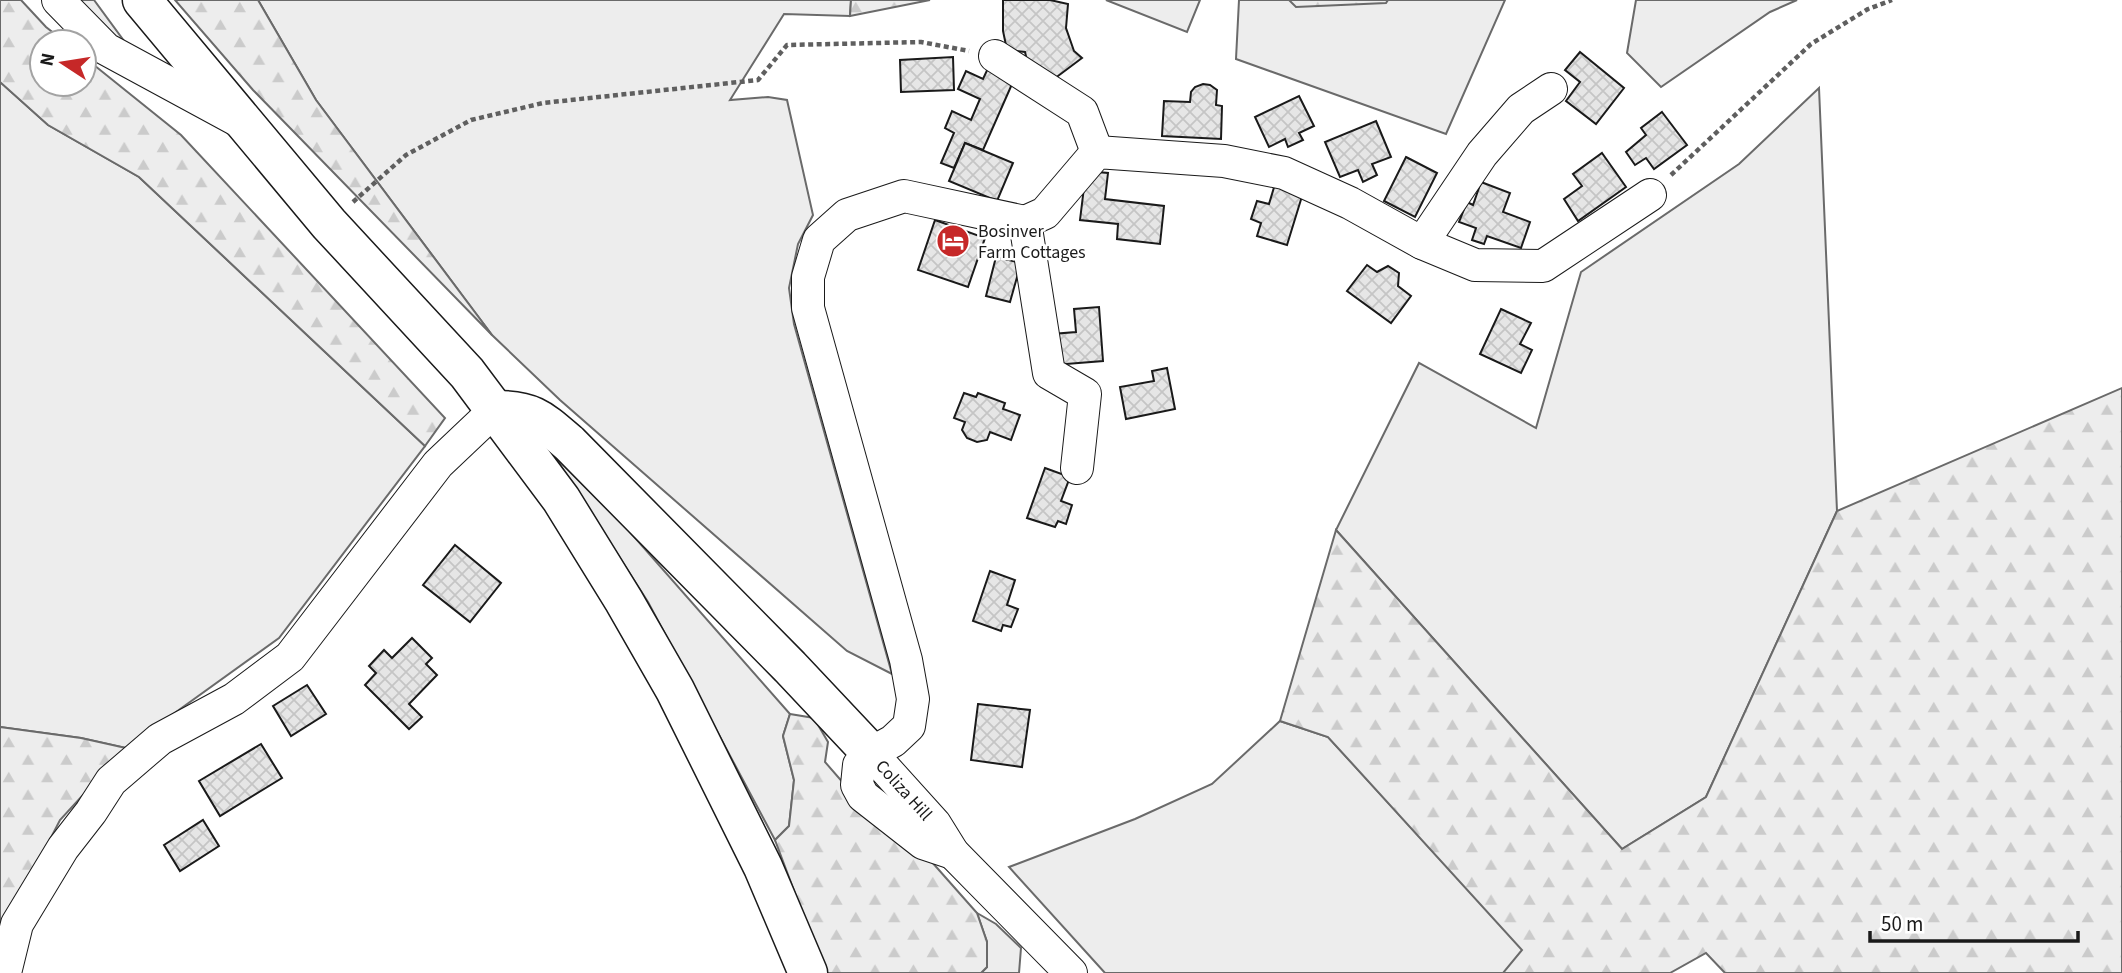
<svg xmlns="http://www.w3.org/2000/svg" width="2122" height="973" font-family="'Source Sans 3',sans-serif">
  <defs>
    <pattern id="forest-firs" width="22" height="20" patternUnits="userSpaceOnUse" patternTransform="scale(1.75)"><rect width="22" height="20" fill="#ededed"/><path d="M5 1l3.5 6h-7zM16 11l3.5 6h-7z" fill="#cbcbcb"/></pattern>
    <pattern id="building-cross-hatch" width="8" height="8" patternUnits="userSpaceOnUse" patternTransform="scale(1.75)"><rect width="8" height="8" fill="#e6e6e6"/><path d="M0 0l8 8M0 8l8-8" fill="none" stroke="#c5c5c5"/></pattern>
  </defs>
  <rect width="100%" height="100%" fill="#fff"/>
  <g fill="#ededed" stroke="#6a6a6a" stroke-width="2">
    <path d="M 74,0 L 94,0 L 127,45 L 129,51 Z"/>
    <path d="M 258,0 L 851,0 L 850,16 L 784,14 L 730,100 L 768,97 L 787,100 L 813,215 L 798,244 L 789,288 L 794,324 L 892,674 L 847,651 L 560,400 L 492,335 L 316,100 Z"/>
    <path d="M 1106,0 L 1200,0 L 1187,32 Z"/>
    <path d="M 1239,0 L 1505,0 L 1446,134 L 1236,59 Z"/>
    <path d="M 1636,0 L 1797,0 L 1770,12 L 1661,87 L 1627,53 Z"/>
    <path d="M 0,82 L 48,125 L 139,177 L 425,446 L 279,638 L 126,748 L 81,738 L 0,727 Z"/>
    <path d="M 1819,88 L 1837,511 L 1706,797 L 1622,849 L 1336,530 L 1419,363 L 1536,428 L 1581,272 L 1739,164 Z"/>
    <path d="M 556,448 L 790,714 L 783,736 L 794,780 L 789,826 L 775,840 L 648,602 L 550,449 Z"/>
    <path d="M 1280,721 L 1328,737 L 1523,950 L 1505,973 L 1105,973 L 1009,867 L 1135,819 L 1212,784 Z"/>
    <path d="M 977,913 L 996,924 L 1021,948 L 1019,973 L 981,973 L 987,967 L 987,942 Z"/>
  </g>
  <g fill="url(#forest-firs)" stroke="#6a6a6a" stroke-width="2">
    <path d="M 0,0 L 21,0 L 46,27 L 65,42 L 42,42 L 42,84 L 84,84 L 84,57 L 181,135 L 445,418 L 425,446 L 139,177 L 48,125 L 0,82 Z"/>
    <path d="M 175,0 L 258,0 L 316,100 L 492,335 L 253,90 Z"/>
    <path d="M 851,0 L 930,0 L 850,16 Z"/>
    <path d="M 1289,0 L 1388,0 L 1386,3 L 1296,7 Z"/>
    <path d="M 2122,388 L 2122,973 L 1725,973 L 1706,953 L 1670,973 L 1503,973 L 1522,950 L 1328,737 L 1280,721 L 1336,530 L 1622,849 L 1706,797 L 1837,511 Z"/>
    <path d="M 790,714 L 814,718 L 828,742 L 825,762 L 845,785 L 931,861 L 977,913 L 987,942 L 987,967 L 981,973 L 825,973 L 775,840 L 789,826 L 794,780 L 783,736 Z"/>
    <path d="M 0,727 L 81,738 L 126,748 L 60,820 L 14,909 L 0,958 Z"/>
  </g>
  <g fill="url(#building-cross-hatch)" stroke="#1a1a1a" stroke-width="2">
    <path d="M 1003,0 L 1050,0 L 1068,4 L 1066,28 L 1074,51 L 1082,58 L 1046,85 L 1029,69 L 1025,52 L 1007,50 L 1003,31 Z"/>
    <path d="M 1580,52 L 1624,88 L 1596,124 L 1566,101 L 1580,82 L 1565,70 Z"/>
    <path d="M 953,57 L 954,90 L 901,92 L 900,60 Z"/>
    <path d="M 990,64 L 1016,75 L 983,150 L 965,143 L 954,168 L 941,163 L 954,133 L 945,128 L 952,111 L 971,120 L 980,99 L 958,89 L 966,71 L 983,79 Z"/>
    <path d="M 1203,84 L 1210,85 L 1217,90 L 1216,105 L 1222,106 L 1221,139 L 1162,136 L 1164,101 L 1190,102 L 1191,92 L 1195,87 Z"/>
    <path d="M 1299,96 L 1314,126 L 1299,133 L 1303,140 L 1288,147 L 1285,139 L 1269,147 L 1255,117 Z"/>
    <path d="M 1662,112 L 1687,145 L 1654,169 L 1646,158 L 1635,165 L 1626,152 L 1646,135 L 1641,128 Z"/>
    <path d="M 1376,121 L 1391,157 L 1372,164 L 1377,175 L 1363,182 L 1358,170 L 1340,177 L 1325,142 Z"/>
    <path d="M 965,143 L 1013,163 L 997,201 L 949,181 Z"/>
    <path d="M 1602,153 L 1626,187 L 1578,221 L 1564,199 L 1582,186 L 1573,174 Z"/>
    <path d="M 1406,157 L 1437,173 L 1415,217 L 1384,201 Z"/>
    <path d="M 1086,171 L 1108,173 L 1105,199 L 1164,206 L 1160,244 L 1117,239 L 1118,224 L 1080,220 Z"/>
    <path d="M 1481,182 L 1510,193 L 1503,212 L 1530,222 L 1521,248 L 1487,236 L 1484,244 L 1472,240 L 1476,228 L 1459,222 L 1467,202 L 1473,205 Z"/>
    <path d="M 1275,184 L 1303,193 L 1287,245 L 1257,236 L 1261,223 L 1251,219 L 1257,201 L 1269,204 Z"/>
    <path d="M 935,220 L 985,238 L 968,287 L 918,270 Z"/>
    <path d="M 996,257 L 1021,263 L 1010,302 L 986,296 Z"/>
    <path d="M 1367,265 L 1377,272 L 1388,266 L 1399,273 L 1398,286 L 1411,296 L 1391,323 L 1347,291 Z"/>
    <path d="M 1099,307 L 1103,361 L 1054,365 L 1052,334 L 1076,332 L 1074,309 Z"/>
    <path d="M 1501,309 L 1531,323 L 1520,344 L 1532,350 L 1521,373 L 1480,354 Z"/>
    <path d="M 1167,368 L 1175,409 L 1126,419 L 1120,387 L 1154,381 L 1152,371 Z"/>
    <path d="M 964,393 L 976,397 L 978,393 L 1005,403 L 1003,409 L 1020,415 L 1011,440 L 990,432 L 987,440 L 977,442 L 967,438 L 962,430 L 965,422 L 954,418 Z"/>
    <path d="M 1045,468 L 1070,477 L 1061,501 L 1072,505 L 1066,524 L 1058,521 L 1055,527 L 1027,518 Z"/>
    <path d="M 455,545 L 501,583 L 470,622 L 423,585 Z"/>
    <path d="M 990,571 L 1015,580 L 1007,605 L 1018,609 L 1011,627 L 1003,625 L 1001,631 L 973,621 Z"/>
    <path d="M 412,638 L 432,658 L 426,664 L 437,675 L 409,704 L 422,717 L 409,729 L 365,685 L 376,673 L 369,666 L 384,650 L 392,658 Z"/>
    <path d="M 307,685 L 326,714 L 291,736 L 273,706 Z"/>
    <path d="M 978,704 L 1030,710 L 1022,767 L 971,760 Z"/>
    <path d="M 261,744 L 282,778 L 220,816 L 199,781 Z"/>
    <path d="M 203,820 L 219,846 L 180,871 L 164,845 Z"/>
  </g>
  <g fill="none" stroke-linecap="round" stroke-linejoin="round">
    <defs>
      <g id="minor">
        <path d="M 58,0 L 106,49 L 237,120"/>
        <path d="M 995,56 L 1082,112 L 1097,152"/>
        <path d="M 1025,222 L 1045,213 L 1097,152 L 1224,161 L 1284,173 L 1350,203 L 1422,243 L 1475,265 L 1543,266 L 1650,195"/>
        <path d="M 1422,243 L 1482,154 L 1521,109 L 1551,89"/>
        <path d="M 871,753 L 935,824 L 953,853 L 1071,973"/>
        <path d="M 953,853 L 923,843 L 863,796 L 857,785 L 859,765 L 871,753 L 893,741 L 909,726 L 913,699 L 906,660 L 808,308 L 808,277 L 819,240 L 847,215 L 904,196 L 1025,222 L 1049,373 L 1085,394 L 1077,468"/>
        <path d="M 5,973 L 17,924 L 63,848 L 91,812 L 111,781 L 160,739 L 234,699 L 290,657 L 438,464 L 495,410"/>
      </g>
      <g id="highway">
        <path d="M 142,0 L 329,224 L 467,373 L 561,499 L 624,601 L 675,690 L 763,867 L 808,973"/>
        <path d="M 495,410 C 533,410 541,419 569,443 L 790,667 L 871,753"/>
      </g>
    </defs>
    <use href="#minor" stroke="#1a1a1a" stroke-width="34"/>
    <use href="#highway" stroke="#1a1a1a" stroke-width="41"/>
    <g stroke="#5f5f5f" stroke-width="4.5" stroke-dasharray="5 3.5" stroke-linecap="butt">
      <path d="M 1671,175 L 1811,44 L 1868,9 L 1892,0"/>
      <path d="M 353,202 L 406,155 L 471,120 L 543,103 L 758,80 L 787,45 L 921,42 L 969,51"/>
    </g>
    <use href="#minor" stroke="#fff" stroke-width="32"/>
    <use href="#highway" stroke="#fff" stroke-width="38"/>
  </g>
  <defs>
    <symbol id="hotel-disc" viewBox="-11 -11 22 22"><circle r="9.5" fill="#c62828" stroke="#fff"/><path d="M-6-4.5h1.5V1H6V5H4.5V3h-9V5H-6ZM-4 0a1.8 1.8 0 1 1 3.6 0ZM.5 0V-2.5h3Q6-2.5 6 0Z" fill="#fff"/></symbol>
  </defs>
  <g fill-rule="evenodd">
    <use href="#hotel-disc" x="934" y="222" width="38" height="38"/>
  </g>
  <g text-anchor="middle" stroke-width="5" stroke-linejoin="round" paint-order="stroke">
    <g font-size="18" fill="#1a1a1a" stroke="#fff" text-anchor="start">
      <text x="978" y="237">Bosinver<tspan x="978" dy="21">Farm Cottages</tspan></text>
    </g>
    <g font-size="18" fill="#1a1a1a" stroke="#fff">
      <text transform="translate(904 790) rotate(48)" y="6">Coliza Hill</text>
    </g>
  </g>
  <g transform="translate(63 63) rotate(282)"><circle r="33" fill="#ffffff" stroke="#a3a3a3" stroke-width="2"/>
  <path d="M0-5L12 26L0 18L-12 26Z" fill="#c62828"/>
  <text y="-10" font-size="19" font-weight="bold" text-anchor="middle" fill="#1a1a1a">N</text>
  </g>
  <path d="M1870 931v10h208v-10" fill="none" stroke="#1a1a1a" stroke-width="3.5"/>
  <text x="1881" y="931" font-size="21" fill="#1a1a1a" stroke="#ffffff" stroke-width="5" paint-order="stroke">50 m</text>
</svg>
